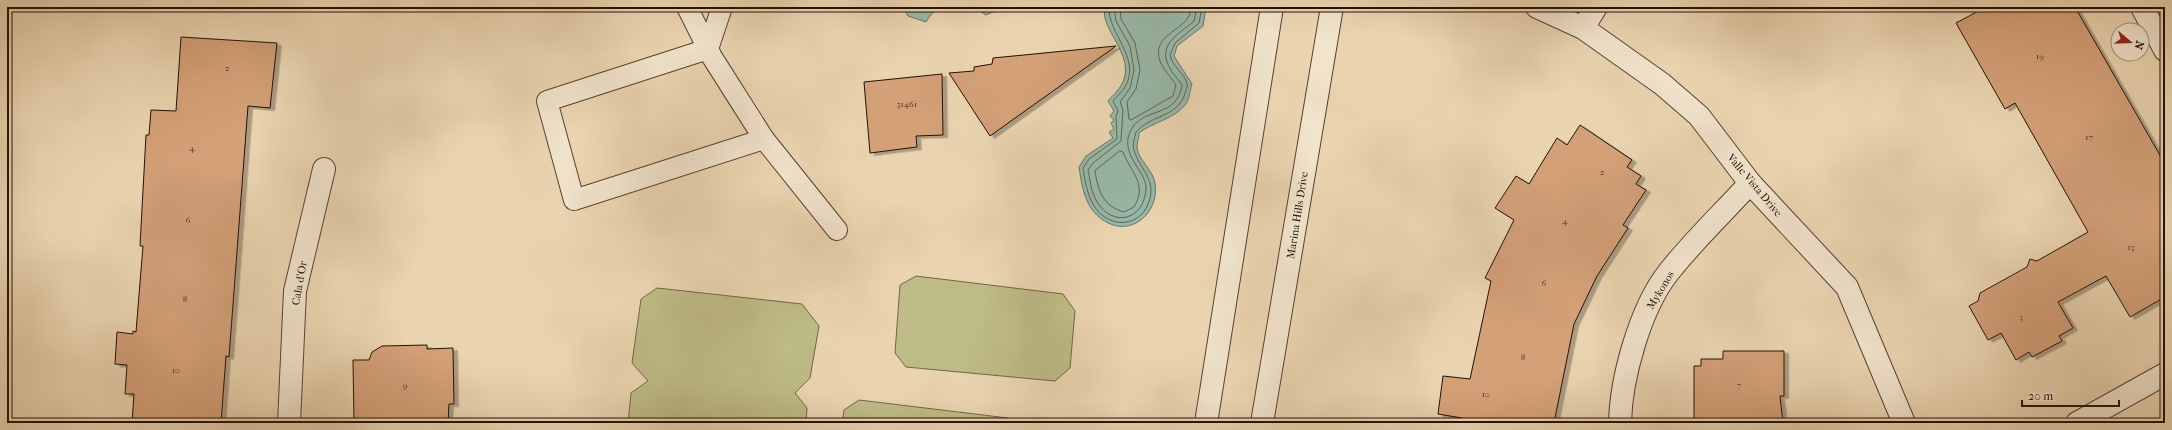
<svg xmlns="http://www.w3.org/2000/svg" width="2172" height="430" font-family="'IM FELL French Canon',serif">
  <defs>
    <filter id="shadow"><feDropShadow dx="4.5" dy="2.5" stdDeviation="0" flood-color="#0004"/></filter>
  </defs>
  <rect width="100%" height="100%" fill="#ead4b0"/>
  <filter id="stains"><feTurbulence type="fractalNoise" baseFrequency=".005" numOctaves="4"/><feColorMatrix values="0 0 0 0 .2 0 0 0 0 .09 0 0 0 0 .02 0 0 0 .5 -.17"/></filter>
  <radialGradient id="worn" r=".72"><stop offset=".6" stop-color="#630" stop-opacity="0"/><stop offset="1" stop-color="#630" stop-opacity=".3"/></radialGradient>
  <g fill="#bebb86" stroke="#716646">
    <path d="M 916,276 L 1063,294 L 1075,311 L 1070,368 L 1055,381 L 906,367 L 895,353 L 900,285 Z"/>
    <path d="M 657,288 L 802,304 L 819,326 L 810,378 L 795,393 L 807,408 L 806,423 L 628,423 L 631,393 L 648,381 L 632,363 L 641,299 Z"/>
    <path d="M 859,400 L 1008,418 L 1012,423 L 842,423 L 844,410 Z"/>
  </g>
  <g fill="#98b8a8" stroke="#6a7568">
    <path d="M 899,7 L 944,7 L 932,13 L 926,22 L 908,16 L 904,9 Z"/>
    <path d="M 974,7 L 1004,7 L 986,15 Z"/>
    <path d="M 1105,7 L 1206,7 L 1203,26 L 1177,46 L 1174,56 L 1192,84 C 1190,90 1189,101 1185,105 C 1174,119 1153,122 1139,133 C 1139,137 1137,144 1137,148 C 1139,161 1153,170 1155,183 C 1160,213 1130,239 1103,220 C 1085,208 1082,187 1079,167 L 1086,156 L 1113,138 L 1109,132 L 1114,129 L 1111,123 L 1114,120 L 1110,116 L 1114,111 L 1108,101 C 1112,96 1119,90 1122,84 C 1137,55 1099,30 1105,7 Z"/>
  </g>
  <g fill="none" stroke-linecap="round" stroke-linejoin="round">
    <g stroke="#5e6458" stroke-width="1">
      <path d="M 1109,7 C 1107,33 1142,58 1125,87 C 1122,92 1117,96 1113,101 L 1118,111 L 1116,116 L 1117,139 L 1089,159 L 1083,168 C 1085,181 1087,193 1093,204 C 1107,230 1143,229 1150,198 C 1155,178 1139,168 1134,150 C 1132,145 1135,137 1136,132 C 1150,115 1179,117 1185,93 C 1186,90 1188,87 1187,84 C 1185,73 1172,67 1170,55 L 1175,43 L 1199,23 L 1202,7"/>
      <path d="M 1114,7 L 1116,21 L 1130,46 L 1134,70 L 1130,88 L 1120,102 L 1123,110 L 1121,141 L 1093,163 L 1088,170 C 1090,180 1091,192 1097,202 C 1114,229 1145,219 1146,188 C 1146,170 1117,153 1132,128 C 1145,107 1177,118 1182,85 C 1179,79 1174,76 1171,70 C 1155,45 1178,35 1194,21 L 1197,7"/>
      <path d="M 1120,7 L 1121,19 L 1135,43 L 1140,70 L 1136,89 L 1127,102 L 1129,119 L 1131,120 L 1173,96 L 1176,85 C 1171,77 1164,71 1160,61 C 1151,36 1183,30 1189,16 C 1190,14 1190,10 1191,7"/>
      <path d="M 1120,151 L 1123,152 C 1131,173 1148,184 1134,207 L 1124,212 C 1103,206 1098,191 1095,171 Z"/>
    </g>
  </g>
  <g fill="#d3a078" stroke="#241007" filter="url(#shadow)">
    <path d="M 1986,7 L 2075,7 L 2165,164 L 2165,297 L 2130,317 L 2106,276 L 2058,302 L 2073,328 L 2059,336 L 2062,341 L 2032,357 L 2029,352 L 2016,360 L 2001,333 L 1988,340 L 1969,306 L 1978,301 L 1980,293 L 2027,267 L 2030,259 L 2037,261 L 2088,232 L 2015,103 L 2005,109 L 1956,23 Z"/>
    <path d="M 181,37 L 277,43 L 270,108 L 248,106 L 229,357 L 226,356 L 221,423 L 132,423 L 134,394 L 125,394 L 127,365 L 115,364 L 117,332 L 133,334 L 133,331 L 136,332 L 143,246 L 140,246 L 146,135 L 149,135 L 151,110 L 176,111 Z"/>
    <path d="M 1116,46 L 990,136 L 949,73 L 974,71 L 974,67 L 992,64 L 993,58 Z"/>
    <path d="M 942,74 L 943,135 L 916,136 L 917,147 L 870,153 L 864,82 Z"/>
    <path d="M 1580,125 L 1632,160 L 1627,167 L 1641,176 L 1636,184 L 1646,190 L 1623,225 L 1628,228 L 1597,276 L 1574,324 L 1554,423 L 1462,423 L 1462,418 L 1438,414 L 1443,376 L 1470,379 L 1491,281 L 1485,278 L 1514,220 L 1495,208 L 1516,176 L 1529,184 L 1557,138 L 1567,145 Z"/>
    <path d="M 427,345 L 427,349 L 453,348 L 454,404 L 449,404 L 448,423 L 354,423 L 353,360 L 369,360 L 372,352 L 382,346 Z"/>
    <path d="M 1723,351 L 1784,351 L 1784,396 L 1780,396 L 1783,423 L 1694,423 L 1694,366 L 1701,366 L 1701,359 L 1723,359 Z"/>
  </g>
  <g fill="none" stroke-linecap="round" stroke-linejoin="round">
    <defs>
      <g id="service">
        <path d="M 687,7 L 712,57 L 764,139 L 837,230"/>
        <path d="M 708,49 L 547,101 L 574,200 L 764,139"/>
        <path d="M 708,49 L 722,7"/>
      </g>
      <g id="minor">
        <path d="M 2142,7 L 2165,50"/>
        <path d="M 1583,28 L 1596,7"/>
        <path d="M 289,423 L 295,291 L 324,169"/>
        <path d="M 1620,423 C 1621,378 1640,309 1668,273 C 1693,241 1723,213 1750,183"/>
        <path d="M 2077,423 L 2165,374"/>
      </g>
      <g id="tertiary">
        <path d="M 1537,7 L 1583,28 L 1662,84 L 1699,116 L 1750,183 L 1847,287 L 1904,423"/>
        <path d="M 1206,423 L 1272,7"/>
        <path d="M 1262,423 L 1332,7"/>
      </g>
    </defs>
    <use href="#service" stroke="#564131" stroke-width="22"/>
    <use href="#minor" stroke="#564131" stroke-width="24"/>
    <use href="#tertiary" stroke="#564131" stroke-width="24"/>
    <use href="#service" stroke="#f1e3cc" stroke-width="20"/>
    <use href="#minor" stroke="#f1e3cc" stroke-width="22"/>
    <use href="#tertiary" stroke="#f1e3cc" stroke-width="22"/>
  </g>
  <g text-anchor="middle" stroke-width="4" stroke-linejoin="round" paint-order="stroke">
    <g font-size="9" fill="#503423">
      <text x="2040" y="59">19</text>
      <text x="227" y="71">2</text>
      <text x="907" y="107">31461</text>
      <text x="2089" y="140">17</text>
      <text x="192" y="151">4</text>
      <text x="1602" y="175">2</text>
      <text x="188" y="223">6</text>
      <text x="1565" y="224">4</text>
      <text x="2131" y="250">13</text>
      <text x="1544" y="286">6</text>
      <text x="185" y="302">8</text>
      <text x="2021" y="320">3</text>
      <text x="1523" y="360">8</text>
      <text x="176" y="373">10</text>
      <text x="405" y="388">9</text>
      <text x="1739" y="388">7</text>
      <text x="1486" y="397">10</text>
    </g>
    <g font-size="11" fill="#241007" stroke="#f1e3cc">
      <text transform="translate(1755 185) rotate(50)" y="4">Valle Vista Drive</text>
      <text transform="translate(1297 215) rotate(-81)" y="4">Marina Hills Drive</text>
      <text transform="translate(299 283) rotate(-80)" y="4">Cala d'Or</text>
      <text transform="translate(1660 290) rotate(-59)" y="4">Mykonos</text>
    </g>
  </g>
  <rect width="2172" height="430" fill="none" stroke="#ead4b0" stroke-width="24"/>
  <rect x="8" y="8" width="2156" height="414" fill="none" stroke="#241007" stroke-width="2"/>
  <rect x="12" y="12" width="2148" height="406" fill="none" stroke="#241007"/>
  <g transform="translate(2130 42) rotate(109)"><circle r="19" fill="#f1e3cc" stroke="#9f8f7d"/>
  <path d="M0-3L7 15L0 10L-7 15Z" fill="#8f2418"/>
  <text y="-6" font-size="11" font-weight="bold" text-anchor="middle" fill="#241007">N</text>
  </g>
  <path d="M2022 400v6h97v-6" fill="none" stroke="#241007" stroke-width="2"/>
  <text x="2028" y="400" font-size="12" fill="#241007" stroke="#f1e3cc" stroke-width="3" paint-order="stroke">20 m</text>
  <rect width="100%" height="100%" filter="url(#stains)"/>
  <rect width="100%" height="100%" fill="url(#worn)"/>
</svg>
